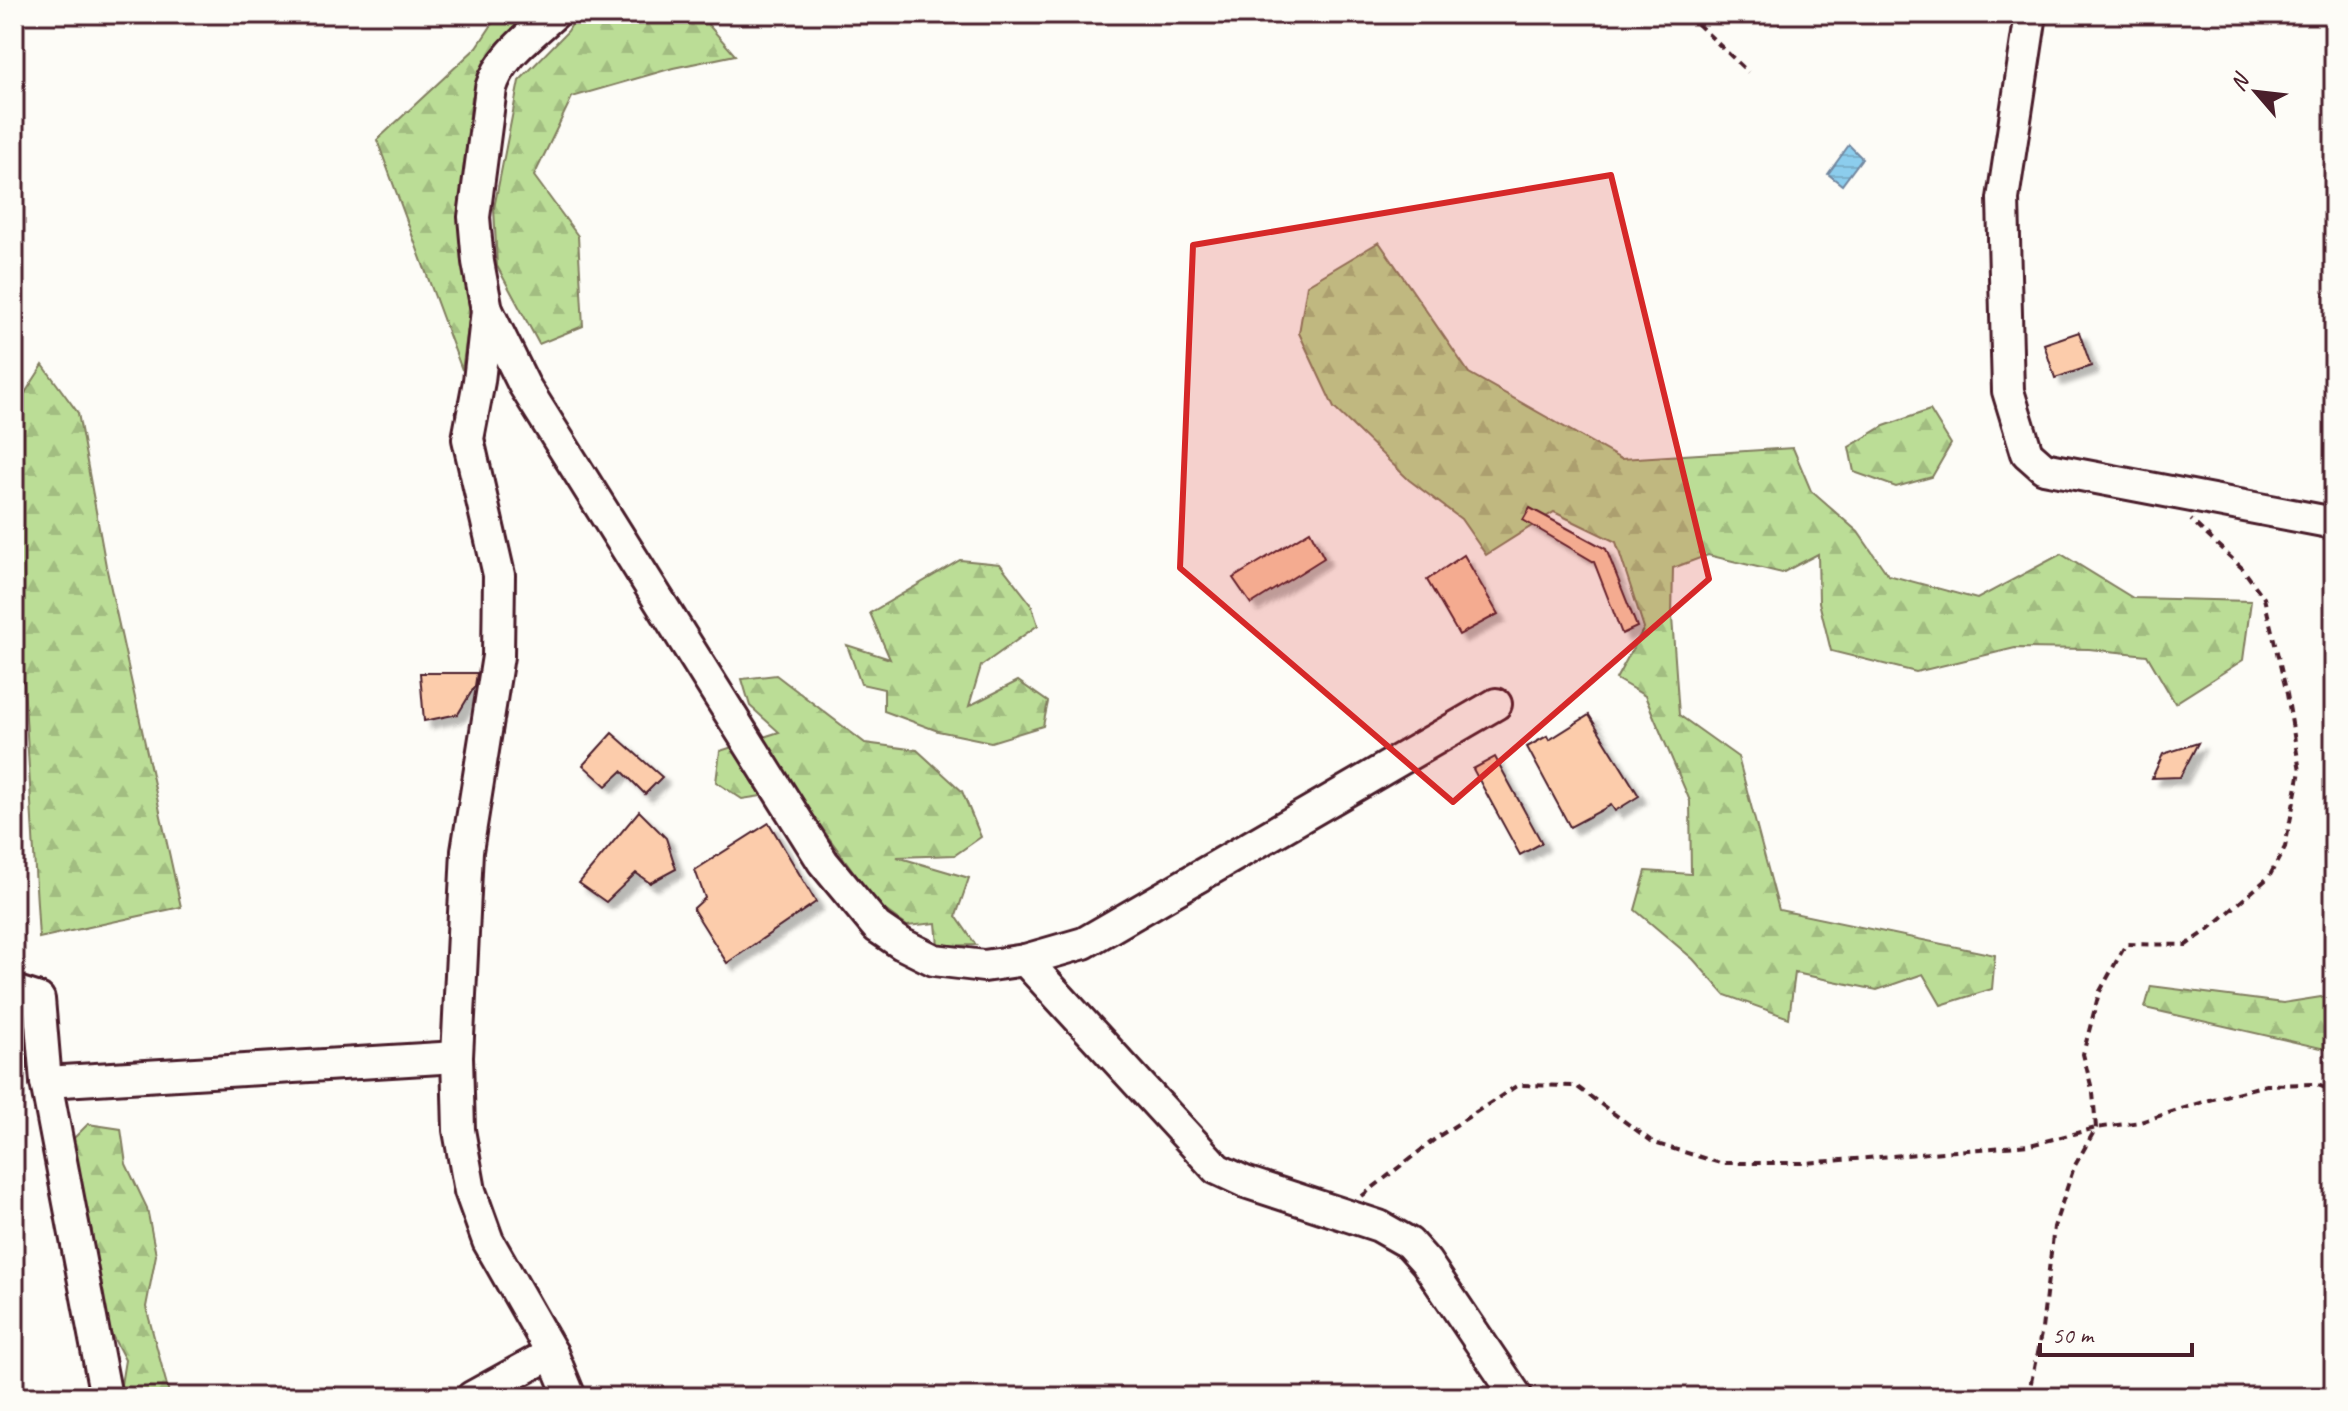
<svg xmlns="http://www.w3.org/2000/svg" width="2348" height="1411" font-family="Caveat,sans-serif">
  <defs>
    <pattern id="forest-firs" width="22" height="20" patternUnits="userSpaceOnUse" patternTransform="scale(2)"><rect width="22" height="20" fill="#bbdd96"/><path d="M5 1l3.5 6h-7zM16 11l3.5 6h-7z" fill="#a2bd81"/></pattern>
    <pattern id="water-rules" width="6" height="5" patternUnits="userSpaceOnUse" patternTransform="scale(2)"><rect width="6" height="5" fill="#8ccded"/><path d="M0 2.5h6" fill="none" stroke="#7ab0cb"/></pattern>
    <filter id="shadow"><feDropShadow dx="7" dy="7" stdDeviation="2" flood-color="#0004"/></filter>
  </defs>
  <rect width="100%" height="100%" fill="#fdfcf7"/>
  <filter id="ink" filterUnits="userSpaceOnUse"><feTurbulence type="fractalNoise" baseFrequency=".0125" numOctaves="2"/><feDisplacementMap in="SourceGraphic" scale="16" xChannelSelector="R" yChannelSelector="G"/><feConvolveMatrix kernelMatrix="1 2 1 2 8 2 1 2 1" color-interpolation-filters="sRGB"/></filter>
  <g filter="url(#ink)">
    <g fill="url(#forest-firs)" stroke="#827e60" stroke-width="2">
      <path d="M 499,14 L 539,14 L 498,49 L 472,97 L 458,218 L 470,314 L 462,370 L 377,140 L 477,47 Z"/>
      <path d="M 578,14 L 699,14 L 735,55 L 673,68 L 572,97 L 534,176 L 578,236 L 583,326 L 539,344 L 497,266 L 494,208 L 519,81 L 568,31 Z"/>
      <path d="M 1379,242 L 1469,373 L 1621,459 L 1793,448 L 1811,491 L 1858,532 L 1888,575 L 1977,599 L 2061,554 L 2133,598 L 2251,601 L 2243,660 L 2175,703 L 2147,655 L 2089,649 L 2015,648 L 1916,672 L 1831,651 L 1819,602 L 1818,554 L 1782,573 L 1708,555 L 1673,568 L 1672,617 L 1679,715 L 1738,757 L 1779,910 L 1995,955 L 1992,989 L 1941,1005 L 1923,974 L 1877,990 L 1795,973 L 1789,1018 L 1725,995 L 1693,959 L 1635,910 L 1646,871 L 1691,874 L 1690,801 L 1645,696 L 1616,679 L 1644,628 L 1616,542 L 1554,512 L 1486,555 L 1461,519 L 1409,480 L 1334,408 L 1299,333 L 1307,285 Z"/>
      <path d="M 43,365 L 78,413 L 106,566 L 181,907 L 39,938 L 24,684 L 14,659 L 14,410 Z"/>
      <path d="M 1930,410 L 1951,444 L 1932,477 L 1896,487 L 1854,472 L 1849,447 L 1884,426 Z"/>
      <path d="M 960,560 L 1000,564 L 1031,604 L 1038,625 L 981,666 L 969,706 L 1018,681 L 1048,702 L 1043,726 L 991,742 L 938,731 L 884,711 L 884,689 L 861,684 L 847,645 L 890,659 L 870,613 Z"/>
      <path d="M 776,675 L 865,743 L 917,750 L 962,791 L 981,837 L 955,855 L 897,857 L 969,878 L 956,916 L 976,945 L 938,946 L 936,923 L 907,926 L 877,904 L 795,791 L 742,799 L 716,782 L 720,751 L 779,732 L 750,706 L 742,679 Z"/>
      <path d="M 2151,986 L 2283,1003 L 2334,995 L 2334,1051 L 2145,1008 Z"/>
      <path d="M 88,1124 L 121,1129 L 126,1164 L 147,1208 L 156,1255 L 146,1307 L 170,1397 L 119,1397 L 125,1360 L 105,1322 L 95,1277 L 92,1231 L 70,1142 Z"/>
    </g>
    <path fill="url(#water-rules)" stroke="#72879f" stroke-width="2" d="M 1849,145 L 1862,158 L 1842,185 L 1828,174 Z"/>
    <g fill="#fcccab" stroke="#4a1f2b" stroke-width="2" filter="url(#shadow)">
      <path d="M 2079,332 L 2091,366 L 2055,378 L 2044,344 Z"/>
      <path d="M 1530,508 L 1606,549 L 1637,627 L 1622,634 L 1594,562 L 1523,520 Z"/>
      <path d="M 1310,531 L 1324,558 L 1251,604 L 1233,578 Z"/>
      <path d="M 1464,555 L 1498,614 L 1459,635 L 1427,580 Z"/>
      <path d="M 420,673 L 477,673 L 475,686 L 458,714 L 424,721 Z"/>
      <path d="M 1589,715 L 1639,796 L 1615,811 L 1611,805 L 1570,827 L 1527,747 L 1547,736 L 1549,740 Z"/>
      <path d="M 612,733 L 662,777 L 645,794 L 622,771 L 606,786 L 583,765 Z"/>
      <path d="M 2198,743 L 2180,777 L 2152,778 L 2163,754 Z"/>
      <path d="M 1495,757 L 1542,843 L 1520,855 L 1473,769 Z"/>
      <path d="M 639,811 L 666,838 L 676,869 L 650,883 L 636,873 L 606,902 L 579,883 Z"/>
      <path d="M 769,823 L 816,902 L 727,963 L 693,909 L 705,898 L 695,870 Z"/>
    </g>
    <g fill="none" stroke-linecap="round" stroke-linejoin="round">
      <defs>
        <g id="minor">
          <path d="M 554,14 C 531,35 500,57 491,88 L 474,217 L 478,262 L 487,310 L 524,385 L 823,862 L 877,927 L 902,944 L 934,960 L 984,966 L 1025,960 L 1084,943 L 1496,704"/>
          <path d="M 2031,14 L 2003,199 L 2008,391 L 2027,453 L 2044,468 L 2334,523"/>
          <path d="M 487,310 L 479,381 L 468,439 L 499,575 L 498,656 L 467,851 L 457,1057 L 459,1130 L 470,1191 L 488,1241 L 552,1353 L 570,1397"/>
          <path d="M 1025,960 L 1217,1169 L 1245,1182 L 1379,1226 L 1409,1243 L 1426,1262 L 1517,1397"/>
          <path d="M 14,991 L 39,999 L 46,1082 L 106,1397"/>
          <path d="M 46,1082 L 457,1057"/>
          <path d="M 472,1397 L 552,1353"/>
        </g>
      </defs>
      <use href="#minor" stroke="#4a1f2b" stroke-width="36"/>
      <g stroke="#4a1f2b" stroke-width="4" stroke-dasharray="8 6" stroke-linecap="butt">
        <path d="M 1687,14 L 1748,72"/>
        <path d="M 1362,1196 L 1439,1136 L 1518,1085 L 1576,1086 L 1654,1143 L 1720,1163 L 1805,1163 L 2030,1145 L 2096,1128 L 2140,1122 L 2210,1100 L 2266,1085 L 2315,1084 L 2334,1091"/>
        <path d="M 2028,1397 L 2042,1329 L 2054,1227 L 2074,1167 L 2096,1128 L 2093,1093 L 2083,1054 L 2099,993 L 2126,944 L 2186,945 L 2208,930 L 2269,877 L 2285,847 L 2300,771 L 2287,694 L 2264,598 L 2242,568 L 2191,520"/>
      </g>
      <use href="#minor" stroke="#fdfcf7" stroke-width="30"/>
    </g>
  </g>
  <path fill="#d62828" fill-opacity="0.2" stroke="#d62828" stroke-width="6" stroke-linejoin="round" d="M 1611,175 L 1709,579 L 1453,802 L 1180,568 L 1193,245 Z"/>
  <rect width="2348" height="1411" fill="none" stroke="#fdfcf7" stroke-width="48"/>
  <rect x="24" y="24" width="2300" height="1363" fill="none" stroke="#4a1f2b" stroke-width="3" filter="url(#ink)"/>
  <g transform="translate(2256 92) rotate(298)" stroke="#fdfcf7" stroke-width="6" paint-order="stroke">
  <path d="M0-6L14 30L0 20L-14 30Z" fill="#4a1f2b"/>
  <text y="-12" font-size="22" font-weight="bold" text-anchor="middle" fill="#4a1f2b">N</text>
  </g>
  <path d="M2040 1343v12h152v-12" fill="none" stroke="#4a1f2b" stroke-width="4"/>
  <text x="2052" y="1343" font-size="24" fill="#4a1f2b" stroke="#fdfcf7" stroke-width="6" paint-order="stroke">50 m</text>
</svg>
